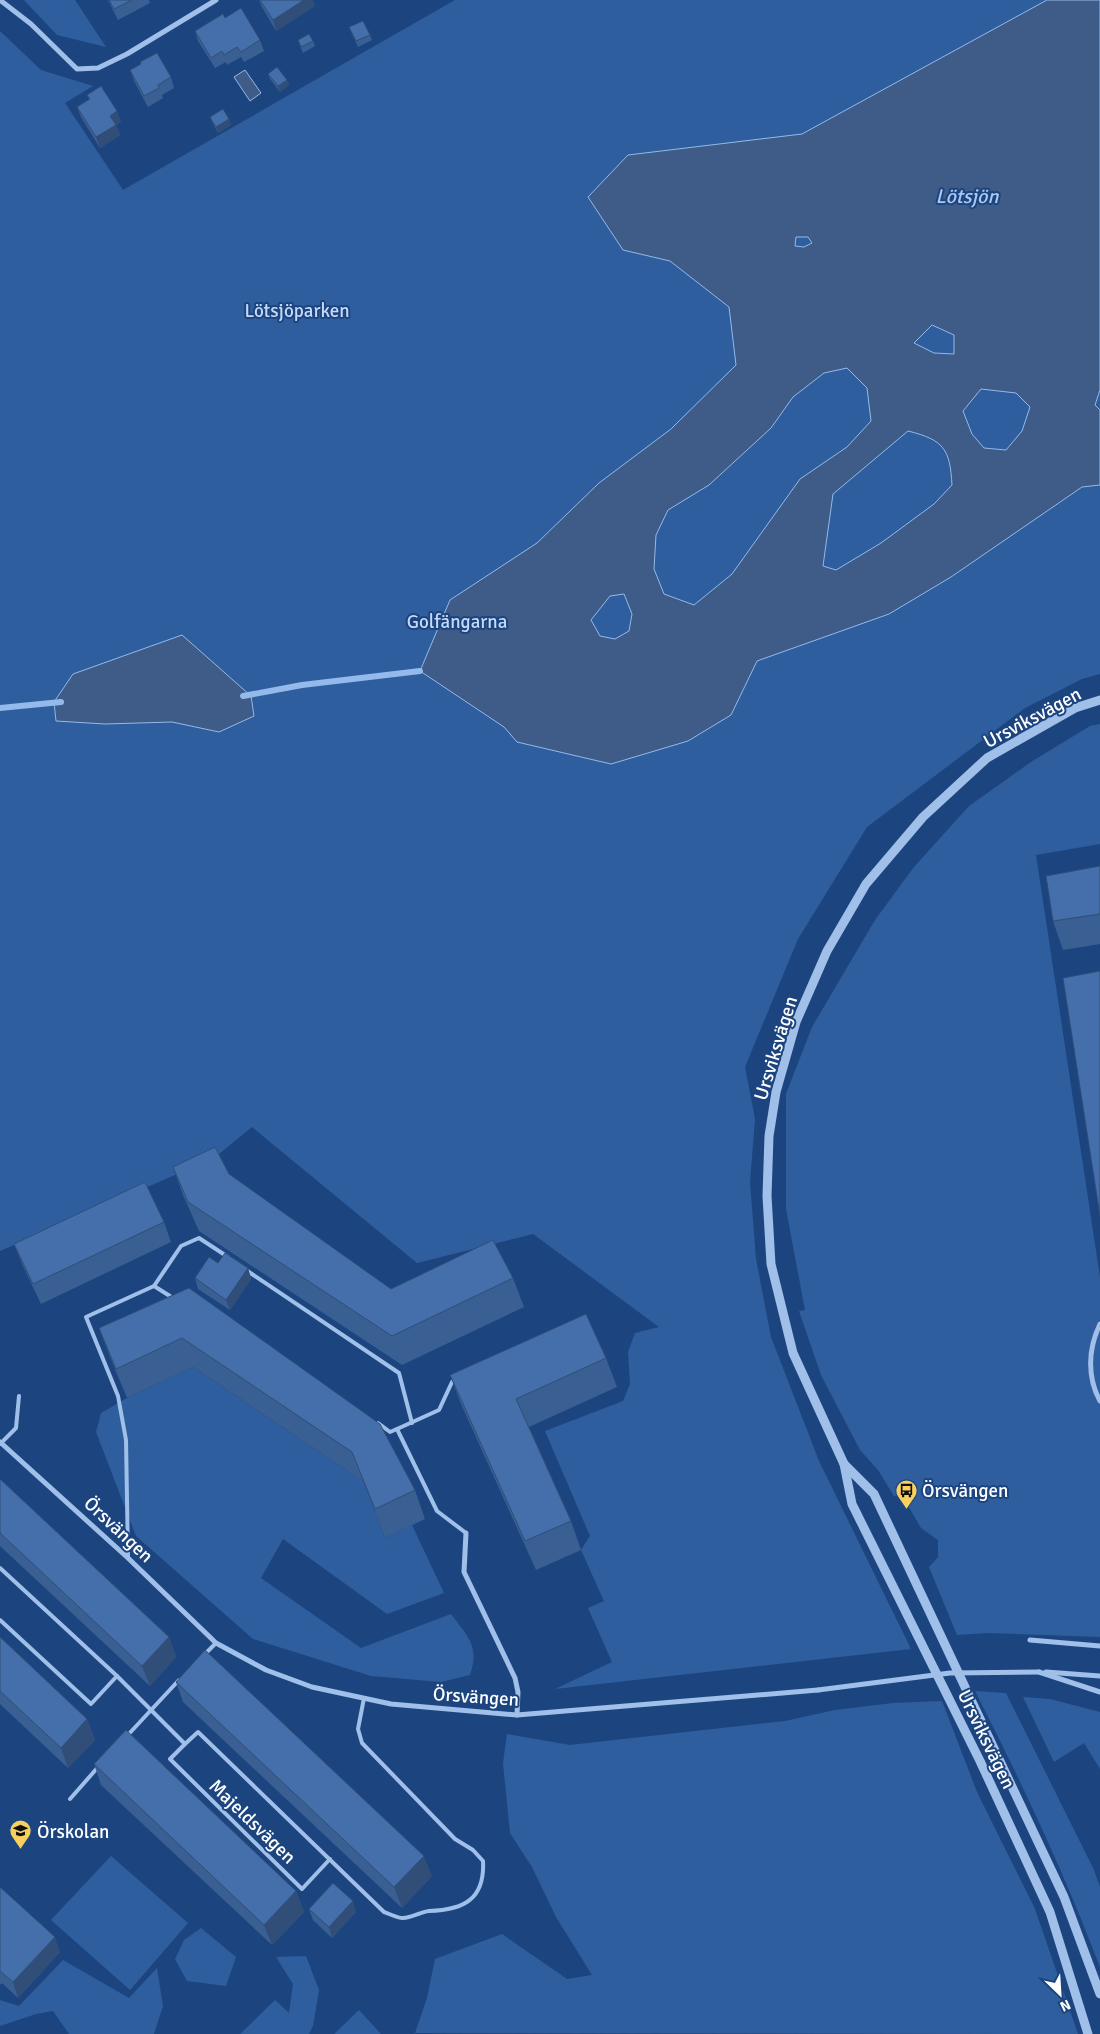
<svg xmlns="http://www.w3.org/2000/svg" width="1100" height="2034" font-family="Signika,sans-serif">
  <rect width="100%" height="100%" fill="#1c4580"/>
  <g fill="#2f5e9e">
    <path d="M 24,0 L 75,0 L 106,47 L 57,35 Z"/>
    <path d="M 455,0 L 1100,0 L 1100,674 L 1082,679 L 1025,708 L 867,827 L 798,939 L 745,1067 L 755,1119 L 750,1182 L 756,1259 L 771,1337 L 819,1461 L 911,1649 L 555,1689 L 612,1662 L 588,1608 L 604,1601 L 581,1550 L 590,1536 L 545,1431 L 623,1401 L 630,1384 L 628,1352 L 635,1333 L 659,1327 L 533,1234 L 417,1263 L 252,1127 L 214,1158 L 0,1251 L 0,31 L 41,70 L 93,86 L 65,103 L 123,190 Z"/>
    <path d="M 1100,724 L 1100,844 L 1036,855 L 1100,1277 L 1100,1637 L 989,1633 L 957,1635 L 929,1567 L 938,1557 L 938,1540 L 921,1528 L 902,1495 L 894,1496 L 878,1470 L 860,1450 L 821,1375 L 799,1311 L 805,1310 L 786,1209 L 786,1094 L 812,1027 L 875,920 L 914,867 L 969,806 L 1031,762 L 1090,726 Z"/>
    <path d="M 193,1367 L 363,1481 L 385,1538 L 412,1525 L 444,1593 L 387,1614 L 283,1539 L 261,1578 L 361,1648 L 451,1614 C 468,1637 480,1646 470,1675 L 441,1682 L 371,1676 L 253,1639 L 136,1536 L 96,1432 L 101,1413 L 127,1398 Z"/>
    <path d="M 975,1691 L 1006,1693 L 1094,1870 L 1100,1887 L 1100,1967 C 1064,1872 1021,1781 975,1691 Z"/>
    <path d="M 1023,1697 L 1050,1699 L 1100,1712 L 1100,1769 L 1084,1743 L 1054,1762 Z"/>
    <path d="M 942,1701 L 977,1792 L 1035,1909 L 1078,2034 L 415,2033 L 427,1998 L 435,1959 L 502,1934 L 567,1979 L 592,1975 L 556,1917 L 532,1867 L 510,1833 L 503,1763 L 507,1734 L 570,1745 L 785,1721 L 835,1710 L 893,1703 Z"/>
    <path d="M 111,1856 L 188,1923 L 130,1990 L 51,1920 Z"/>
    <path d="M 201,1928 L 236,1957 L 226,1986 L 187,1981 L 175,1959 L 184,1940 Z"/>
    <path d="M 306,1956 L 319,1990 L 313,2026 L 309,2034 L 240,2034 L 275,2000 L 289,2013 L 293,1984 L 276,1957 Z"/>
    <path d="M 63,1960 L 129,1998 L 157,1968 L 163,2006 L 154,2034 L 69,2034 L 53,2011 L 36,2014 L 0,2026 L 0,2000 L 19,2006 Z"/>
    <path d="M 359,2010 L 381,2034 L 334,2034 Z"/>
  </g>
  <g fill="#3e5c87" stroke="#93baeb" fill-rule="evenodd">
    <path d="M 1047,0 L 1100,0 L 1100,390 L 1095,405 L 1100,410 L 1100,485 L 1082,487 L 951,577 L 889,614 L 757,661 L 731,715 L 688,741 L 611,764 L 517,742 L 504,727 L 420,671 L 450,600 L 537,543 L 599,483 L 671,429 L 736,365 L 729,307 L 670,261 L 623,250 L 588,197 L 628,155 L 802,134 ZM 796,237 L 808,237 L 812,243 L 804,247 L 795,246 ZM 932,325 L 954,335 L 954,354 L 934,353 L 914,343 ZM 847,368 L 867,388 L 871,421 L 847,447 L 800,479 L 732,574 L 694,605 L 664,594 L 654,569 L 656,535 L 668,510 L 709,485 L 771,428 L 793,397 L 824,373 ZM 981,389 L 1016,393 L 1030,407 L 1022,431 L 1006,450 L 984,448 L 972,434 L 963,411 ZM 908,431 C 944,440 950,449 952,485 L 934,504 L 881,543 L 836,570 L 823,566 L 833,494 ZM 624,594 L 632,614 L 629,631 L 615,639 L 600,636 L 591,620 L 610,596 Z"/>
    <path d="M 245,70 L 261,93 L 250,101 L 234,77 Z"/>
    <path d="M 182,635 L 251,696 L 254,716 L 219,732 L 172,722 L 105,724 L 56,721 L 54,702 L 73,674 Z"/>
  </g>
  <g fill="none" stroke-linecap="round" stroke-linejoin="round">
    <g stroke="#93baeb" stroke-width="6">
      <path d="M 243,696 L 302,685 L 420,671"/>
      <path d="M 0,708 L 61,702"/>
    </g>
    <g stroke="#a0bfe9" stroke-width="4">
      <path d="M 246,1270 L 399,1373 L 412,1423"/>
      <path d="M 154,1286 L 173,1298"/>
      <path d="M 456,1381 L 452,1382 L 439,1410 L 397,1429 L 437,1511 L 466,1533"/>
      <path d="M 378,1423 L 390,1432 L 397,1429"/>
      <path d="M 0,1444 L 16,1428 L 19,1396"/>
      <path d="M 128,1558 L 126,1440 L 118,1396 L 86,1317 L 154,1286 L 181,1246 L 199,1238 L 228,1257"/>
      <path d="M 0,1568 L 117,1676 L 185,1744 L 198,1732 L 384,1912 C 390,1914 397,1918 403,1918 C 412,1918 420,1912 429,1911 C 464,1910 485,1899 483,1861 L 473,1850 L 455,1839 L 362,1743 L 358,1729 L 364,1698"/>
      <path d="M 0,1620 L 91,1704 L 117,1676"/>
      <path d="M 205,1654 L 216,1643"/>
      <path d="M 126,1737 L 179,1680"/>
      <path d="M 185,1744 L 170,1759 L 302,1889 L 330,1859"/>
      <path d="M 70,1799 L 99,1766"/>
    </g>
    <g stroke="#a0bfe9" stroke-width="5">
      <path d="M 0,0 L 31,24 L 77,69 L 98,68 L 127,54 L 216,0"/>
      <path d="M 1100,1324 C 1088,1349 1087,1377 1100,1401"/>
      <path d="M 0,1442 L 128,1558 L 216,1643 L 266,1670 L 312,1687 L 391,1704 L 517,1715 L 818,1690"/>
      <path d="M 466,1533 L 464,1572 L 515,1678 L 518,1692 L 517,1715"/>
      <path d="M 1030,1640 L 1100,1646"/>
      <path d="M 1039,1672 L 1100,1692"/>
      <path d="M 1046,1672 L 1100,1676"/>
    </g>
    <g stroke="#a0bfe9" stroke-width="9">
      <path d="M 844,1464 L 874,1494 L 1064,1897 L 1100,1994"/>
      <path d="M 1088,2034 L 1050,1912 L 980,1761 L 852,1504 L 844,1464 L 793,1353 L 771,1264 L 767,1196 L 769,1136 L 776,1092 L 796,1022 L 827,951 L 866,884 L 923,817 L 987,758 L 1075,708 L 1100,700"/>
    </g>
    <path stroke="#a0bfe9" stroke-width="5" d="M 818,1690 L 950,1673 L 1039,1672"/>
  </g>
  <g fill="#3a5f92">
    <path d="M 108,0 L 149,0 L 150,3 L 118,20 Z"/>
    <path d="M 259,0 L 260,0 L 315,6 L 276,31 L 262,7 Z"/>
    <path d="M 225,18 L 260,40 L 264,51 L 244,62 L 241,57 L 227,65 L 226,62 L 215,68 L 198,41 L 195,31 Z"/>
    <path d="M 349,27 L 370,35 L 372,40 L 358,47 Z"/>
    <path d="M 298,40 L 313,41 L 315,46 L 303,53 Z"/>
    <path d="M 130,70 L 171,77 L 174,88 L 162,95 L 163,98 L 148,107 L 134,81 Z"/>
    <path d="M 268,74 L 287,80 L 289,85 L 280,92 L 270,79 Z"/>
    <path d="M 87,95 L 121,122 L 116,125 L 120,135 L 100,148 L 81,117 L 77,107 L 89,99 Z"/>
    <path d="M 210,117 L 229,119 L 231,125 L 218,133 L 212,122 Z"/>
    <path d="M 1100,866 L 1100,944 L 1063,950 L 1053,921 Z"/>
    <path d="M 173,1167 L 229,1174 L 391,1289 L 513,1278 L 524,1307 L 402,1365 L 199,1231 L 183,1195 Z"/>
    <path d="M 164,1222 L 171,1242 L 41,1304 L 22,1264 L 14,1244 Z"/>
    <path d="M 218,1263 L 248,1268 L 251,1279 L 230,1310 L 198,1289 L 195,1278 Z"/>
    <path d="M 189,1288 L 415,1490 L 425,1519 L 385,1538 L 363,1481 L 193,1367 L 127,1398 L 110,1357 L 99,1328 Z"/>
    <path d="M 606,1358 L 617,1387 L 529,1427 L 571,1521 L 581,1550 L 536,1570 L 461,1404 L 450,1375 Z"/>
    <path d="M 0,1479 L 169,1637 L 176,1657 L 150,1686 L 0,1546 Z"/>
    <path d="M 0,1637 L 87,1719 L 95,1740 L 68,1768 L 0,1704 Z"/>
    <path d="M 176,1682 L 432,1876 L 402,1908 L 183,1702 Z"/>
    <path d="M 94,1764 L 296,1891 L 304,1912 L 272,1945 L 101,1785 Z"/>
    <path d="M 0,1887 L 60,1952 L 18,1998 L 2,1983 L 0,1985 Z"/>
    <path d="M 309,1909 L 356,1912 L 332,1938 L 313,1920 Z"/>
  </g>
  <g fill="#304e77">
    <path d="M 304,0 L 313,0 L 315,6 L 276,31 L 273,20 Z"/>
    <path d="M 287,80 L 289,85 L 280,92 L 278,86 Z"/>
    <path d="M 117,111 L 121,122 L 114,126 L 110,116 Z"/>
    <path d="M 229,119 L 231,125 L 218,133 L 216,127 Z"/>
    <path d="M 116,125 L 120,135 L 100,148 L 96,137 Z"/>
    <path d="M 248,1268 L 251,1279 L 230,1310 L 226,1300 Z"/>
    <path d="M 169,1637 L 176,1657 L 150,1686 L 142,1666 Z"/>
    <path d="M 87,1719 L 95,1740 L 68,1768 L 61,1748 Z"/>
    <path d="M 424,1856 L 432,1876 L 402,1908 L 394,1887 Z"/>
    <path d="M 296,1891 L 304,1912 L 272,1945 L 264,1925 Z"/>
    <path d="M 353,1901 L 356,1912 L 332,1938 L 329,1927 Z"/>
    <path d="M 55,1937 L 60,1952 L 18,1998 L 13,1982 Z"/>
  </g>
  <g fill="#446faa" stroke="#304e77">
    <path d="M 109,0 L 132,0 L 114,9 Z"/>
    <path d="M 260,0 L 304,0 L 273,20 Z"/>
    <path d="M 241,8 L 260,40 L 241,52 L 237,47 L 224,55 L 222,51 L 211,58 L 195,31 L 223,14 L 225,18 Z"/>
    <path d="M 363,21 L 370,35 L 356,41 L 349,27 Z"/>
    <path d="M 309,34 L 313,41 L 301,47 L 298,40 Z"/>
    <path d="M 157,53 L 171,77 L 158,85 L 159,88 L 144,96 L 130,70 L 141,64 L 140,62 Z"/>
    <path d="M 277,67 L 287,80 L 278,86 L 268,74 Z"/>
    <path d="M 101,86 L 117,111 L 110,116 L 116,125 L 96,137 L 77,107 L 90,99 L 87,95 Z"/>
    <path d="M 223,109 L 229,119 L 216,127 L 210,117 Z"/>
    <path d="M 1100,866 L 1100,914 L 1053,921 L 1046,876 Z"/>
    <path d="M 1100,971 L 1100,1216 L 1063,978 Z"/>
    <path d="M 215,1147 L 229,1174 L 391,1289 L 493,1240 L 513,1278 L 392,1336 L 188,1202 L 173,1167 Z"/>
    <path d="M 145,1182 L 164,1222 L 33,1284 L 14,1244 Z"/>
    <path d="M 225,1253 L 248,1268 L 226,1300 L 195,1278 L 209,1257 L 218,1263 Z"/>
    <path d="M 189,1288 L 380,1424 L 415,1490 L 375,1509 L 352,1452 L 182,1338 L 116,1369 L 99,1328 Z"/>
    <path d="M 586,1314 L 606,1358 L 516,1399 L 571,1521 L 525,1541 L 450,1375 Z"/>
    <path d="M 0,1479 L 169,1637 L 142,1666 L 0,1533 Z"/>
    <path d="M 0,1637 L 87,1719 L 61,1748 L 0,1691 Z"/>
    <path d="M 205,1650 L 424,1856 L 394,1887 L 176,1682 Z"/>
    <path d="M 126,1730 L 296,1891 L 264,1925 L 94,1764 Z"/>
    <path d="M 333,1883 L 353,1901 L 329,1927 L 309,1909 Z"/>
    <path d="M 0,1887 L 55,1937 L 13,1982 L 0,1971 Z"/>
  </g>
  <defs>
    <symbol id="bus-pin" viewBox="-11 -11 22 30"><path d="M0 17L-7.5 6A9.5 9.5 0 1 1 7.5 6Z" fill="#fad05d" stroke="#1c4580"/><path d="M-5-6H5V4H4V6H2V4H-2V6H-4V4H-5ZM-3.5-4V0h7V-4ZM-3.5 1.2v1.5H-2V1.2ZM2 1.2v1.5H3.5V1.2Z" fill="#111"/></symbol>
    <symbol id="school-pin" viewBox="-11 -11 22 30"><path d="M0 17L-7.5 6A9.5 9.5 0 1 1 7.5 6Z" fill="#fad05d" stroke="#1c4580"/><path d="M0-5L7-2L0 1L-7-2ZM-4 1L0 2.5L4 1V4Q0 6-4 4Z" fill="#111"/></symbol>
  </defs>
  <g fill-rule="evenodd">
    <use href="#bus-pin" x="894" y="1478" width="25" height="34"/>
    <use href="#school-pin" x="8" y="1818" width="25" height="34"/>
  </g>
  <g text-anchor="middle" stroke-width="4" stroke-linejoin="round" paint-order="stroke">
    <g font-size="19" fill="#c4daf7" stroke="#1c4580">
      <text x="297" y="317">Lötsjöparken</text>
      <text x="457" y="628">Golfängarna</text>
    </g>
    <g font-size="19" fill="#fff" stroke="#1c4580">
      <text transform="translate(1032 717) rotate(-28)" y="7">Ursviksvägen</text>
      <text transform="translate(775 1048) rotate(-73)" y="7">Ursviksvägen</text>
      <text transform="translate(119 1529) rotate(43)" y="7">Örsvängen</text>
      <text transform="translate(476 1696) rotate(4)" y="7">Örsvängen</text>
      <text transform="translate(987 1739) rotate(64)" y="7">Ursviksvägen</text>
      <text transform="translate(253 1821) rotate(44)" y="7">Majeldsvägen</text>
    </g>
    <g font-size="19" fill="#fff" stroke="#1c4580" text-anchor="start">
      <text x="922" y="1497">Örsvängen</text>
      <text x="37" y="1838">Örskolan</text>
    </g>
    <g font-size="20" font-style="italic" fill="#abc9f1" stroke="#1c4580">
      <text x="967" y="203">Lötsjön</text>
    </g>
  </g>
  <g transform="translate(1060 1994) rotate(155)" stroke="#1c4580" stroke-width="4" paint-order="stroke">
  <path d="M0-4L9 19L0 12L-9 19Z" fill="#ffffff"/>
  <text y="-8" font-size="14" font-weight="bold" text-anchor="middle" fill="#ffffff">N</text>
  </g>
</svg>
